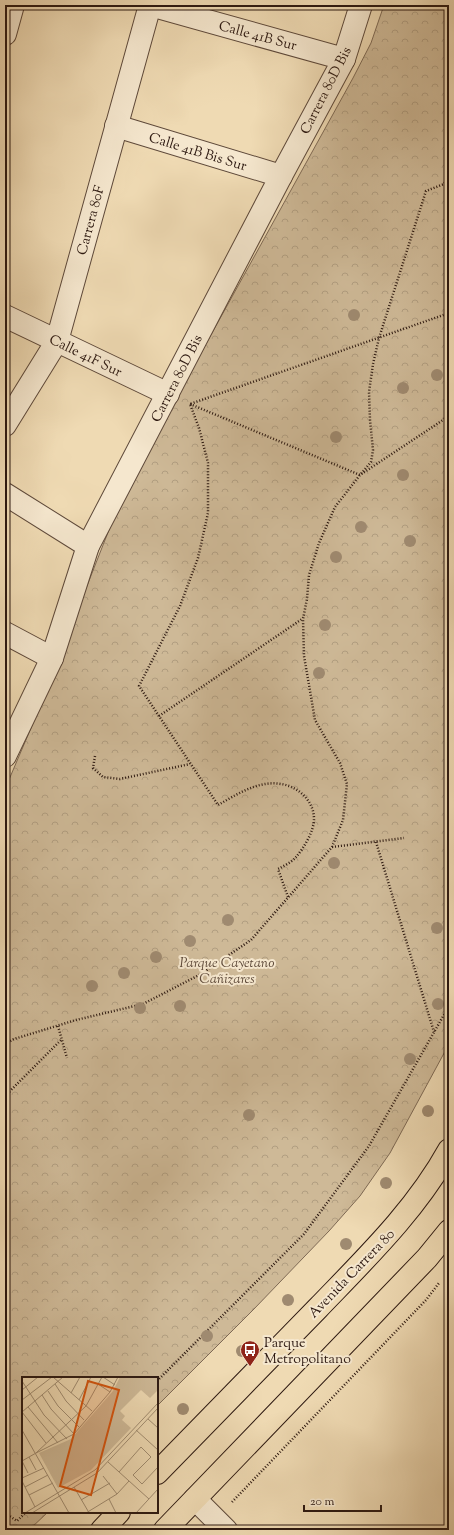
<svg xmlns="http://www.w3.org/2000/svg" width="454" height="1535" font-family="'Sorts Mill Goudy',serif">
  <defs>
    <pattern id="forest-crowns" width="20" height="18" patternUnits="userSpaceOnUse"><rect width="20" height="18" fill="#ceb997"/><path d="M2 6a3 3 0 1 1 6 0M12 15a3 3 0 1 1 6 0" fill="none" stroke="#b19e81"/></pattern>
  </defs>
  <rect width="100%" height="100%" fill="#efdab3"/>
  <filter id="stains"><feTurbulence type="fractalNoise" baseFrequency=".005" numOctaves="4"/><feColorMatrix values="0 0 0 0 .2 0 0 0 0 .09 0 0 0 0 .02 0 0 0 .5 -.17"/></filter>
  <radialGradient id="worn" r=".72"><stop offset=".6" stop-color="#630" stop-opacity="0"/><stop offset="1" stop-color="#630" stop-opacity=".3"/></radialGradient>
  <path fill="url(#forest-crowns)" stroke="#7e6954" d="M 384,5 L 449,5 L 449,1044 L 390,1153 L 360,1196 L 329,1231 L 254,1309 L 157,1406 L 157,1378 L 23,1378 L 23,1512 L 48,1512 L 29,1530 L 5,1530 L 5,789 L 31,728 L 118,507 L 176,398 L 353,78 L 371,43 Z"/>
  <g fill="none" stroke-linecap="round" stroke-linejoin="round">
    <defs>
      <g id="minor">
        <path d="M 150,5 L 344,59"/>
        <path d="M 5,34 L 13,5"/>
        <path d="M 116,126 L 281,176"/>
        <path d="M 5,316 L 168,394"/>
        <path d="M 5,425 L 57,341 L 150,5"/>
        <path d="M 5,494 L 88,546"/>
        <path d="M 5,633 L 52,658"/>
        <path d="M 5,756 L 52,658 L 88,546 L 281,176 L 344,59 L 361,5"/>
        <path d="M 195,1499 L 226,1530"/>
      </g>
      <g id="primary">
        <path d="M 157,1473 C 211,1418 264,1363 318,1308 C 365,1259 416,1210 449,1150"/>
        <path d="M 102,1530 L 119,1512"/>
        <path d="M 165,1530 L 427,1258 L 449,1231"/>
      </g>
    </defs>
    <use href="#minor" stroke="#5e493a" stroke-width="24"/>
    <use href="#primary" stroke="#2d1911" stroke-width="24"/>
    <g stroke="#2d1911" stroke-width="2.5" stroke-dasharray="1 2" stroke-linecap="butt">
      <path d="M 190,404 L 360,475 L 371,462 L 373,450 L 370,420 L 369,392 L 373,364 L 379,338 L 426,191 L 444,184 L 449,175"/>
      <path d="M 159,716 L 302,619"/>
      <path d="M 95,756 L 93,768 L 103,777 L 120,779 L 190,764"/>
      <path d="M 376,842 L 434,1032"/>
      <path d="M 332,847 L 404,838"/>
      <path d="M 288,897 L 278,869 C 284,866 292,862 296,857 C 304,848 314,831 314,819 C 314,800 297,786 281,784 C 258,780 236,795 218,805 L 139,686 L 180,606 L 198,558 L 208,513 L 208,463 L 199,428 L 190,404 L 449,313"/>
      <path d="M 58,1026 L 67,1058"/>
      <path d="M 5,1044 L 14,1039 L 76,1020 L 143,1004 L 201,974 L 251,940 L 332,847 L 343,820 L 347,784 L 340,763 L 315,720 L 304,656 L 303,619 L 307,599 L 309,575 L 319,543 L 335,507 L 360,475 L 449,416"/>
      <path d="M 5,1096 L 62,1039"/>
      <path d="M 157,1381 L 304,1234 L 369,1146 L 449,1006"/>
      <path d="M 232,1502 L 426,1300 L 439,1283"/>
      <path d="M 5,1513 L 17,1521 L 26,1512"/>
    </g>
    <use href="#minor" stroke="#f5e7ce" stroke-width="22"/>
    <use href="#primary" stroke="#efdab3" stroke-width="22"/>
  </g>
  <g fill="#9f8a70">
    <circle cx="354" cy="315" r="6"/>
    <circle cx="437" cy="375" r="6"/>
    <circle cx="403" cy="388" r="6"/>
    <circle cx="336" cy="437" r="6"/>
    <circle cx="403" cy="475" r="6"/>
    <circle cx="361" cy="527" r="6"/>
    <circle cx="410" cy="541" r="6"/>
    <circle cx="336" cy="557" r="6"/>
    <circle cx="325" cy="625" r="6"/>
    <circle cx="319" cy="673" r="6"/>
    <circle cx="334" cy="863" r="6"/>
    <circle cx="228" cy="920" r="6"/>
    <circle cx="437" cy="928" r="6"/>
    <circle cx="190" cy="941" r="6"/>
    <circle cx="156" cy="957" r="6"/>
    <circle cx="124" cy="973" r="6"/>
    <circle cx="92" cy="986" r="6"/>
    <circle cx="438" cy="1004" r="6"/>
    <circle cx="180" cy="1006" r="6"/>
    <circle cx="140" cy="1008" r="6"/>
    <circle cx="410" cy="1059" r="6"/>
    <circle cx="428" cy="1111" r="6"/>
    <circle cx="249" cy="1115" r="6"/>
    <circle cx="386" cy="1183" r="6"/>
    <circle cx="346" cy="1244" r="6"/>
    <circle cx="288" cy="1300" r="6"/>
    <circle cx="207" cy="1336" r="6"/>
    <circle cx="242" cy="1351" r="6"/>
    <circle cx="183" cy="1409" r="6"/>
  </g>
  <defs>
    <symbol id="bus-pin" viewBox="-11 -11 22 30"><path d="M0 17L-7.5 6A9.5 9.5 0 1 1 7.5 6Z" fill="#8f2418" stroke="#f5e7ce"/><path d="M-5-6H5V4H4V6H2V4H-2V6H-4V4H-5ZM-3.5-4V0h7V-4ZM-3.5 1.2v1.5H-2V1.2ZM2 1.2v1.5H3.5V1.2Z" fill="#fff"/></symbol>
  </defs>
  <g fill-rule="evenodd">
    <use href="#bus-pin" x="239" y="1339" width="22" height="30"/>
  </g>
  <g text-anchor="middle" stroke-width="4" stroke-linejoin="round" paint-order="stroke">
    <g font-size="14" fill="#2d1911" stroke="#f5e7ce">
      <text transform="translate(258 35) rotate(15)" y="5">Calle 41B Sur</text>
      <text transform="translate(325 90) rotate(-63)" y="5">Carrera 80D Bis</text>
      <text transform="translate(198 151) rotate(17)" y="5">Calle 41B Bis Sur</text>
      <text transform="translate(90 220) rotate(-75)" y="5">Carrera 80F</text>
      <text transform="translate(86 355) rotate(26)" y="5">Calle 41F Sur</text>
      <text transform="translate(176 378) rotate(-63)" y="5">Carrera 80D Bis</text>
      <text transform="translate(351 1273) rotate(-46)" y="5">Avenida Carrera 80</text>
    </g>
    <g font-size="14" font-style="italic" fill="#5d4939" stroke="#f5e7ce">
      <text x="227" y="967">Parque Cayetano<tspan x="227" dy="16">Cañizares</tspan></text>
    </g>
    <g font-size="14" fill="#2d1911" stroke="#f5e7ce" text-anchor="start">
      <text x="264" y="1347">Parque<tspan x="264" dy="16">Metropolitano</tspan></text>
    </g>
  </g>
  <g transform="translate(22 1377)">
    <rect width="136" height="136" fill="#efdab3"/>
    <path d="M 98,0 L 136,0 L 136,13 L 128,21 L 119,13 L 98,34 L 103,39 L 100,43 L 109,51 L 69,93 L 36,111 L 17,76 L 49,62 L 91,14 Z" fill="#ceb997"/>
    <path fill="none" stroke="#a18d72" stroke-width="1" d="M 31,0 L 70,34M 81,0 L 93,8M 0,4 L 22,38 L 45,62M 33,7 L 44,24 L 62,43M 76,7 L 88,15M 0,13 L 16,0M 26,14 L 36,29 L 57,50M 49,16 L 58,0M 20,18 L 29,32 L 52,57M 0,23 L 30,0M 57,23 L 69,0M 6,30 L 36,66M 0,35 L 41,0M 0,35 L 24,66M 126,42 L 136,51M 0,53 L 47,136M 114,53 L 136,73M 14,76 L 52,57 L 88,15 L 96,0M 7,80 L 14,93M 0,84 L 14,76 L 64,29 L 80,0M 0,84 L 6,96M 86,85 L 127,122M 97,95 L 119,70 L 129,80 L 111,98 L 120,107 L 136,90M 81,99 L 95,117M 0,101 L 22,91M 0,104 L 13,130M 3,110 L 26,98M 52,110 L 66,134M 7,118 L 31,106M 87,122 L 94,136M 59,123 L 88,106M 3,136 L 73,93 L 136,26M 10,136 L 75,96 L 136,31M 64,136 L 95,117 L 107,104M 114,136 L 136,112"/>
    <path fill="#d5530c" fill-opacity="0.15" stroke="#d5530c" stroke-width="2" d="M 66,4 L 97,13 L 69,118 L 38,109 Z"/>
    <rect width="136" height="136" fill="none" stroke="#2d1911" stroke-width="2"/>
  </g>
  <rect width="454" height="1535" fill="none" stroke="#efdab3" stroke-width="20"/>
  <rect x="6" y="6" width="442" height="1523" fill="none" stroke="#2d1911" stroke-width="2"/>
  <rect x="10" y="10" width="434" height="1515" fill="none" stroke="#2d1911"/>
  <path d="M304 1505v6h77v-6" fill="none" stroke="#2d1911" stroke-width="2"/>
  <text x="310" y="1505" font-size="12" fill="#2d1911" stroke="#f5e7ce" stroke-width="3" paint-order="stroke">20 m</text>
  <rect width="100%" height="100%" filter="url(#stains)"/>
  <rect width="100%" height="100%" fill="url(#worn)"/>
</svg>
